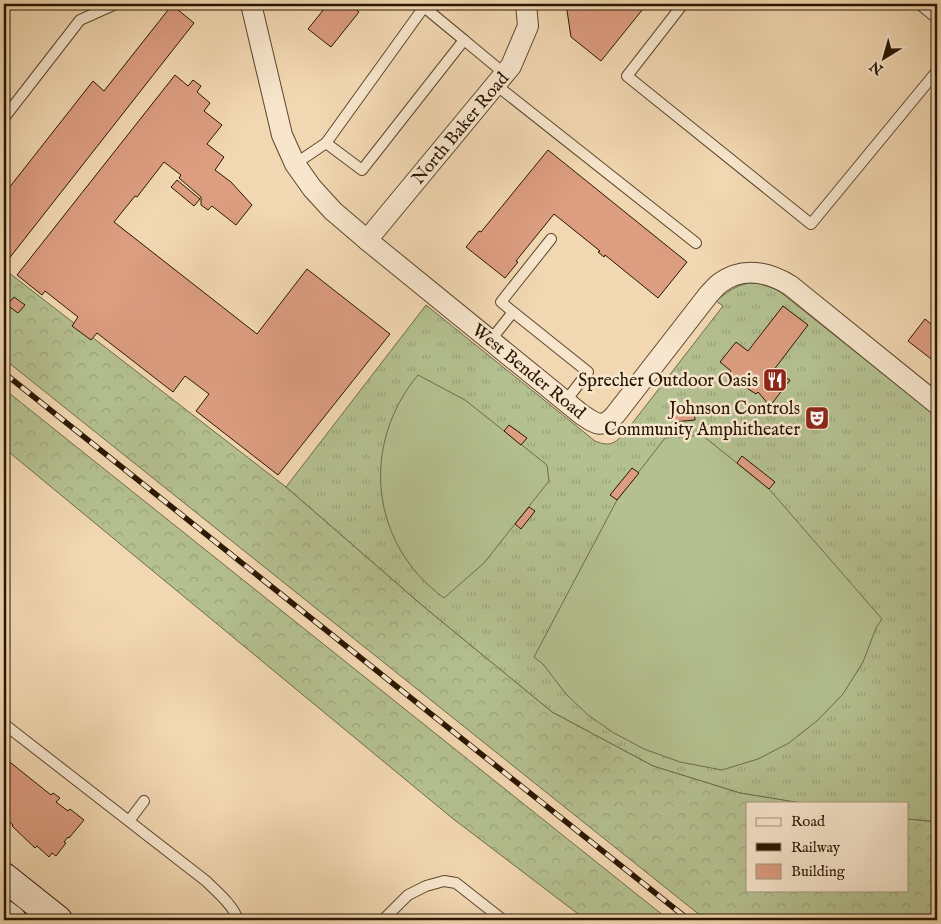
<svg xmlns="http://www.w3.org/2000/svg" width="941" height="924" font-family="'IM FELL English',serif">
  <defs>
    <pattern id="grass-tufts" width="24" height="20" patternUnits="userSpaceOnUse" patternTransform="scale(1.25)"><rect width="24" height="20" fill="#b4c090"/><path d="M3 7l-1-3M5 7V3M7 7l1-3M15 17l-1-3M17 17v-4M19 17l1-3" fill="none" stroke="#9ba47a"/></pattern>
    <pattern id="forest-crowns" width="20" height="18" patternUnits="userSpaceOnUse" patternTransform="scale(1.25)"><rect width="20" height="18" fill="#b4c090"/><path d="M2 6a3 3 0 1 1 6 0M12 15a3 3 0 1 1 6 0" fill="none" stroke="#9ba47a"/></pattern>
  </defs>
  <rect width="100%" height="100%" fill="#f2d8b2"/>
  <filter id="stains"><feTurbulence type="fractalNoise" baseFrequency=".004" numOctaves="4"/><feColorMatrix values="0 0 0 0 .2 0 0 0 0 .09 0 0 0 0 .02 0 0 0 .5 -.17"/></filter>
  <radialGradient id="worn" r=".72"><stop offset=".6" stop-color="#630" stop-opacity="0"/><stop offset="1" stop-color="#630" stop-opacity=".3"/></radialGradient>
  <path fill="url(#grass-tufts)" stroke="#6f6b48" d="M 749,283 C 761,283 769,285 779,291 L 937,417 L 937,822 L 907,819 L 907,803 L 801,803 L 740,793 L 653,766 L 552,712 L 424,607 L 286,487 L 426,305 L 595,441 C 611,448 617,442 627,430 L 723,306 L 716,301 C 727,292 735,286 749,283 Z"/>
  <g fill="url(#forest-crowns)" stroke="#6f6b48">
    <path d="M 4,269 L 286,487 L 424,607 L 552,712 L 653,766 L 740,793 L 801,803 L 747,803 L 747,890 L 907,890 L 907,819 L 937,822 L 937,920 L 706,920 L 4,359 Z"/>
    <path d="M 4,389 L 669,920 L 586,920 L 452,818 L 4,448 Z"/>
  </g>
  <g fill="#b4c090" stroke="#6f6b48">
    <path d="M 418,375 L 465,400 L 547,465 L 549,481 L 484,563 L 444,598 C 370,544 360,445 418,375 Z"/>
    <path d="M 702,435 L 769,489 L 882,619 L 876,628 L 863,662 L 843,694 L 818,720 L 789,743 L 758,759 L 722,770 L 680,762 L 644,749 L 614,733 L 588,715 L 566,694 L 543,664 L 534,657 L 617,500 L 665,438 Z"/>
  </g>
  <g fill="#dc9d81" stroke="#2a1600">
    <path d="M 328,4 L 349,4 L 359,12 L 331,47 L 308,29 Z"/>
    <path d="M 566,4 L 647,4 L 601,61 L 571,37 Z"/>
    <path d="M 172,5 L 194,23 L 4,265 L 4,192 L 5,193 L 93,81 L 104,91 Z"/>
    <path d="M 175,75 L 188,86 L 193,80 L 201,86 L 197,92 L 210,103 L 204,111 L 222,125 L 207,144 L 224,157 L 215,170 L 231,182 L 252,205 L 236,225 L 212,206 L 208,210 L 201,205 L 201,197 L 179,178 L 181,175 L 164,162 L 137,197 L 135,196 L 114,222 L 257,334 L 307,269 L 390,334 L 278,475 L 196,411 L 209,394 L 185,376 L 173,392 L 97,333 L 91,340 L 72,326 L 78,317 L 45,291 L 42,295 L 17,275 Z"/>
    <path d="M 548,150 L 687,262 L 658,298 L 605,255 L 604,257 L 598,252 L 600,251 L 554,214 L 516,261 L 518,262 L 505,278 L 466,247 L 479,231 L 481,232 Z"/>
    <path d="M 177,180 L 200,199 L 194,206 L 171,187 Z"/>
    <path d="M 14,297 L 25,305 L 18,313 L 7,305 Z"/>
    <path d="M 783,306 L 808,325 L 773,371 L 790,380 L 770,406 L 758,392 L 756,394 L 742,385 L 730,372 L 731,371 L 720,362 L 736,342 L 748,351 Z"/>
    <path d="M 925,319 L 937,329 L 937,359 L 935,362 L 908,341 Z"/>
    <path d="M 694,406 L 695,420 L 673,422 L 671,408 Z"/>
    <path d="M 509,425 L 527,438 L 521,445 L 504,431 Z"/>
    <path d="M 742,456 L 775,482 L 769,489 L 737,463 Z"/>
    <path d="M 632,468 L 639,473 L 617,500 L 610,495 Z"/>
    <path d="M 529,507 L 535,511 L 521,529 L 515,524 Z"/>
    <path d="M 4,753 L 8,757 L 6,759 L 51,795 L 53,793 L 60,798 L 56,802 L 68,811 L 70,809 L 84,820 L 69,838 L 68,837 L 64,842 L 66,843 L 56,856 L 52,853 L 49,857 L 37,846 L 35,848 L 12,826 L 13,825 L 7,820 L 6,821 L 4,819 Z"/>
  </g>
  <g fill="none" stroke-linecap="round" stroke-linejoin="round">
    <defs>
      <g id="service">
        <path d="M 683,4 L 627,76 L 811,224 L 937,71"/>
        <path d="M 496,85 L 696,243"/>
        <path d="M 4,118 L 80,20 L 116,4"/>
        <path d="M 326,143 L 424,7 L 464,40"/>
        <path d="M 295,164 L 326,143 L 362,170 L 464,40 L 505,74"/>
        <path d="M 513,312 L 588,372 L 565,402"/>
        <path d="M 490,341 L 513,312 L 501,302 L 551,239"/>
        <path d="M 4,724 L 206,881 C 217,892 233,905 238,920"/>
        <path d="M 129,821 L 144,801"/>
        <path d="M 383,920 L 408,895 L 426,886 L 444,881 L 456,883 L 503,920"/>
      </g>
      <g id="minor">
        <path d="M 251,4 L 282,135 L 295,164 L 312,188 L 333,211 L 367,240 L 581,414 C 595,423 601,430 615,415 L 709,294 C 713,290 716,286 720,283 C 743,266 769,272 791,286 L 937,404"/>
        <path d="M 927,4 L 937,12"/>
        <path d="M 367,240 L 511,66 L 528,26 L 526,4"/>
      </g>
      <g id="secondary">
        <path d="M 4,877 L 58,920"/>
        <path d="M 4,914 L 12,920"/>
      </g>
    </defs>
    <use href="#service" stroke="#5c462c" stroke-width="12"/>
    <use href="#minor" stroke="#5c462c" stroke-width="22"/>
    <use href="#secondary" stroke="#2a1600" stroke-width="30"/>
    <use href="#service" stroke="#f7e6cd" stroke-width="10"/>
    <use href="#minor" stroke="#f7e6cd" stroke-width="20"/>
    <use href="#secondary" stroke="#f7e6cd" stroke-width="28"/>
    <defs>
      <path id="rail" d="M 4,373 L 689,920"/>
    </defs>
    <use href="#rail" stroke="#2a1600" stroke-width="5.5"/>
    <use href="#rail" stroke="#f7e6cd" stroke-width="4" stroke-dasharray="11" stroke-linecap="butt"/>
  </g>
  <defs>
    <symbol id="restaurant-square" viewBox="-11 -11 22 22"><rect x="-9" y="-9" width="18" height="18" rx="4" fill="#8f2418" stroke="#f7e6cd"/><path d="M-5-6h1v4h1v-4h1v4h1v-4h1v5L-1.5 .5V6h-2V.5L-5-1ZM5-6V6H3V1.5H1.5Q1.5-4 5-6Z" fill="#fff"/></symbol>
    <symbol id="theatre-square" viewBox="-11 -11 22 22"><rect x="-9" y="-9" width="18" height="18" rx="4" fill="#8f2418" stroke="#f7e6cd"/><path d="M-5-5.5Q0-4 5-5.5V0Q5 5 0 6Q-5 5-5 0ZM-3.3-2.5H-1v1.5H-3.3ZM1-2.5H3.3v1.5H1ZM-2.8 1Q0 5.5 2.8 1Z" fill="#fff"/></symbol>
  </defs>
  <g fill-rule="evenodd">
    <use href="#restaurant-square" x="761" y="366" width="28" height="28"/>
    <use href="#theatre-square" x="803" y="404" width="28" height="28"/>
  </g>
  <g text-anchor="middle" stroke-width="5" stroke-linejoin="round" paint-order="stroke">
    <g font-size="18" fill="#2a1600" stroke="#f7e6cd">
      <text transform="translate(460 128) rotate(-50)" y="6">North Baker Road</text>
      <text transform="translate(529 371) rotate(39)" y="6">West Bender Road</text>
    </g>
    <g font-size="18" fill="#2a1600" stroke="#f7e6cd" text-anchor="end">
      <text x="758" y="386">Sprecher Outdoor Oasis</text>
      <text x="800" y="414">Johnson Controls<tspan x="800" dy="21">Community Amphitheater</tspan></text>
    </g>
  </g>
  <rect width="941" height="924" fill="none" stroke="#f2d8b2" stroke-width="20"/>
  <rect x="5" y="5" width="931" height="914" fill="none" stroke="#2a1600" stroke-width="2.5"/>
  <rect x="10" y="10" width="921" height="904" fill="none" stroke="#2a1600"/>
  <rect x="746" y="802" width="162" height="90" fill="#f7e6cd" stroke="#a5937b"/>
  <rect x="756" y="818" width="25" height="8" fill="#f7e6cd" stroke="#a5937b"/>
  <text x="791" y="826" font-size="15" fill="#2a1600">Road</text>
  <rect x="756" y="843" width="25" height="8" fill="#2a1600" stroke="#a5937b"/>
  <text x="791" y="852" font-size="15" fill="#2a1600">Railway</text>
  <rect x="756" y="864" width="25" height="15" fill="#dc9d81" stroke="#a5937b"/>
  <text x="791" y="876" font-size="15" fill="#2a1600">Building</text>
  <g transform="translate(884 58) rotate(217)" stroke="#f7e6cd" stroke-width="4" paint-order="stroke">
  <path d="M0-4L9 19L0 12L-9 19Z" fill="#2a1600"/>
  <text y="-8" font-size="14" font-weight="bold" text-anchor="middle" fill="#2a1600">N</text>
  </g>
  <rect width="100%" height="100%" filter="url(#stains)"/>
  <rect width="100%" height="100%" fill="url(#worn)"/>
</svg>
